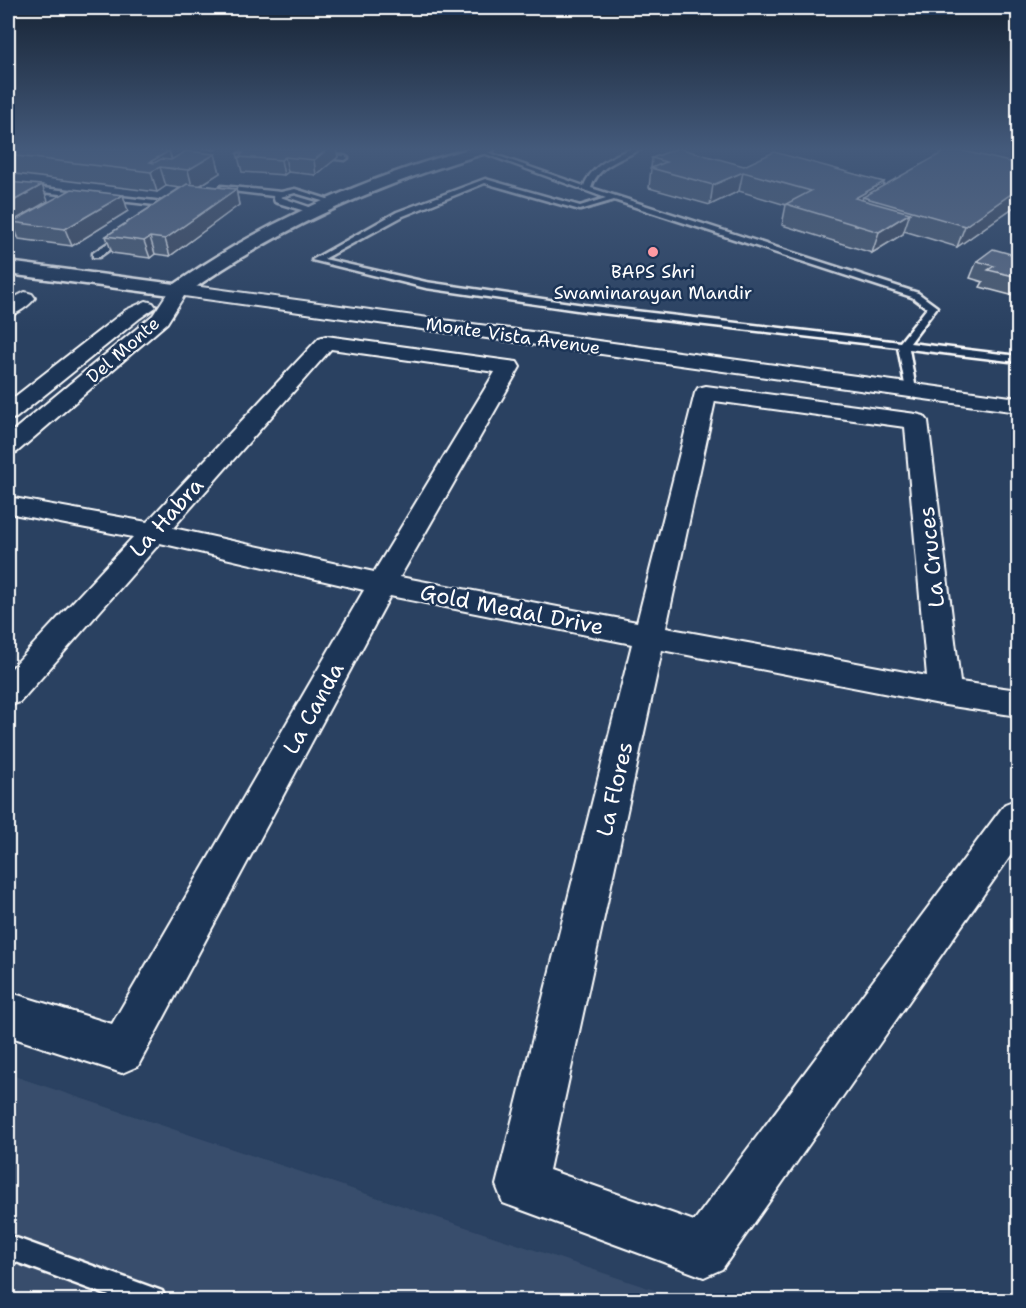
<svg xmlns="http://www.w3.org/2000/svg" width="1026" height="1308" font-family="'Shantell Sans',sans-serif">
  <rect width="100%" height="100%" fill="#2a4161"/>
  <filter id="ink" filterUnits="userSpaceOnUse"><feTurbulence type="fractalNoise" baseFrequency=".0167" numOctaves="2"/><feDisplacementMap in="SourceGraphic" scale="12" xChannelSelector="R" yChannelSelector="G"/><feConvolveMatrix kernelMatrix="1 2 1 2 8 2 1 2 1" color-interpolation-filters="sRGB"/></filter>
  <g filter="url(#ink)">
    <path fill="#394e6c" d="M 8,1074 L 684,1300 L 8,1300 Z"/>
    <g fill="none" stroke-linecap="round" stroke-linejoin="round">
      <defs>
        <g id="service">
          <path d="M 633,148 L 642,148 C 623,160 599,163 591,188 L 918,293 L 937,307 L 910,343 L 1018,356 L 1018,362 L 909,349 L 916,390 L 911,393 L 906,390 L 898,347 L 584,311 L 426,288 L 312,260 L 397,212 L 485,179 L 580,206 L 606,198 L 478,151 L 478,149 L 584,186 C 591,166 614,155 633,148 ZM 485,183 L 580,210 L 614,200 L 912,297 L 927,308 L 900,342 L 584,305 L 426,282 L 324,259 L 403,216 Z"/>
          <path d="M 316,154 L 345,156 L 348,158 L 345,160 L 318,157 Z"/>
          <path d="M 8,184 L 172,203 L 176,205 L 172,207 L 8,188 Z"/>
          <path d="M 221,186 L 281,192 L 295,189 L 340,203 L 336,205 L 295,193 L 280,197 L 318,210 L 319,212 L 315,214 L 275,202 L 273,196 L 224,190 Z"/>
          <path d="M 30,221 L 37,223 L 8,240 L 8,235 Z"/>
          <path d="M 123,233 L 130,235 L 99,257 L 93,257 L 93,253 Z"/>
          <path d="M 8,1235 L 162,1291 L 166,1300 L 120,1300 L 8,1259 Z"/>
        </g>
        <g id="minor">
          <path d="M 179,284 L 1018,398 L 1018,412 L 184,296 L 167,323 L 17,452 L 8,454 L 8,435 L 153,315 L 172,286 Z"/>
          <path d="M 25,292 L 32,294 L 35,298 C 29,306 17,314 8,316 L 8,301 Z"/>
          <path d="M 146,301 L 153,303 L 156,307 L 140,318 L 16,418 L 8,420 L 8,402 L 126,310 Z"/>
          <path d="M 326,336 L 509,361 L 517,362 L 520,367 L 400,577 L 637,622 L 695,393 L 698,388 L 706,386 L 916,414 L 924,416 L 928,421 L 960,682 L 1018,690 L 1018,716 L 945,705 L 662,650 L 549,1170 L 694,1221 L 1005,804 L 1018,799 L 1018,845 L 722,1269 L 704,1277 L 503,1203 L 496,1185 L 632,644 L 390,596 L 138,1066 L 122,1073 L 8,1036 L 8,992 L 112,1024 L 364,590 L 160,543 L 20,702 L 8,706 L 8,672 L 133,537 L 8,513 L 8,497 L 147,522 L 319,338 ZM 331,349 L 495,372 L 374,572 L 173,528 ZM 715,401 L 905,427 L 927,676 L 666,628 Z"/>
        </g>
        <path id="tertiary" d="M 472,148 L 495,148 L 493,151 C 383,182 279,227 186,294 L 179,296 L 8,274 L 8,262 L 175,284 C 265,221 367,177 472,148 Z"/>
      </defs>
      <use href="#service" stroke="#fff" stroke-width="5"/>
      <use href="#minor" stroke="#fff" stroke-width="4"/>
      <use href="#tertiary" stroke="#fff" stroke-width="5"/>
      <use href="#service" fill="#1d3557" fill-rule="evenodd"/>
      <use href="#minor" fill="#1d3557" fill-rule="evenodd"/>
      <use href="#tertiary" fill="#1d3557" fill-rule="evenodd"/>
    </g>
    <g fill="#4e5d73" stroke="#fff" stroke-width="1.5">
      <path d="M 8,148 L 169,151 L 172,159 L 215,154 L 220,173 L 201,185 L 236,189 L 239,205 L 170,256 L 155,254 L 150,258 L 112,253 L 106,236 L 180,188 L 166,186 L 157,192 L 8,173 Z"/>
      <path d="M 168,148 L 182,148 L 179,150 Z"/>
      <path d="M 198,148 L 218,148 L 215,150 Z"/>
      <path d="M 245,148 L 336,148 L 338,157 L 316,175 L 288,172 L 284,175 L 242,172 L 237,153 Z"/>
      <path d="M 992,148 L 1018,148 L 1018,153 Z"/>
      <path d="M 652,158 L 744,166 L 884,182 L 883,186 L 1018,164 L 1018,204 L 957,247 L 904,231 L 903,234 L 872,253 L 782,225 L 786,205 L 739,191 L 710,205 L 649,188 Z"/>
      <path d="M 128,211 L 72,246 L 19,239 L 12,222 Z"/>
      <path d="M 1018,256 L 1018,297 L 980,287 L 983,282 L 970,278 L 977,261 Z"/>
    </g>
    <g fill="#404c5e" stroke="#fff" stroke-width="1.5">
      <path d="M 329,148 L 336,148 L 338,157 L 316,175 L 314,160 Z"/>
      <path d="M 169,151 L 174,169 L 160,167 L 166,186 L 157,192 L 151,172 L 150,162 Z"/>
      <path d="M 215,154 L 220,173 L 193,190 L 188,170 Z"/>
      <path d="M 285,157 L 288,172 L 284,175 L 281,160 Z"/>
      <path d="M 743,172 L 739,191 L 710,205 L 713,185 Z"/>
      <path d="M 884,182 L 878,201 L 863,197 L 858,213 L 855,198 Z"/>
      <path d="M 42,185 L 48,201 L 8,224 L 8,204 Z"/>
      <path d="M 236,189 L 239,205 L 170,256 L 165,239 Z"/>
      <path d="M 1018,189 L 1018,204 L 957,247 L 965,226 Z"/>
      <path d="M 123,195 L 128,211 L 72,246 L 65,229 Z"/>
      <path d="M 910,213 L 903,234 L 872,253 L 879,232 Z"/>
      <path d="M 150,237 L 155,254 L 150,258 L 144,241 Z"/>
    </g>
    <g fill="#5b6c86" stroke="#fff" stroke-width="1.5">
      <path d="M 8,148 L 133,148 L 169,151 L 150,162 L 154,163 L 161,159 L 171,160 L 186,151 L 215,154 L 188,170 L 160,167 L 151,172 L 8,155 Z"/>
      <path d="M 245,148 L 329,148 L 314,160 L 285,157 L 281,160 L 239,157 L 243,153 L 237,153 Z"/>
      <path d="M 678,148 L 744,166 L 774,152 L 884,182 L 855,198 L 910,213 L 879,232 L 786,204 L 811,191 L 743,172 L 713,185 L 651,168 L 666,162 L 652,158 Z"/>
      <path d="M 951,148 L 1018,164 L 1018,189 L 965,226 L 863,197 Z"/>
      <path d="M 8,182 L 42,185 L 8,204 Z"/>
      <path d="M 187,184 L 236,189 L 165,239 L 150,237 L 144,241 L 106,236 Z"/>
      <path d="M 72,189 L 123,195 L 65,229 L 12,222 Z"/>
      <path d="M 993,249 L 1018,256 L 1018,277 L 988,270 L 994,266 L 977,261 Z"/>
    </g>
  </g>
  <linearGradient id="sky" x2="0" y2="1"><stop stop-color="#172435"/><stop offset="0.45" stop-color="#445a7b"/><stop offset="1" stop-color="#445a7b" stop-opacity="0"/></linearGradient>
  <rect width="1026" height="331" fill="url(#sky)"/>
  <circle fill="#ff9aa2" stroke="#1d3557" stroke-width="2" cx="653" cy="252" r="6"/>
  <g text-anchor="middle" stroke-width="5" stroke-linejoin="round" paint-order="stroke">
    <g font-size="18" fill="#fff" stroke="#1d3557">
      <text x="653" y="278">BAPS Shri<tspan x="653" dy="21">Swaminarayan Mandir</tspan></text>
    </g>
    <g font-size="18" fill="#fff" stroke="#1d3557">
      <text transform="translate(513 336) rotate(8)" y="6">Monte Vista Avenue</text>
      <text transform="translate(123 350) rotate(-41)" y="6">Del Monte</text>
    </g>
    <g font-size="22" fill="#fff" stroke="#1d3557">
      <text transform="translate(166 517) rotate(-48)" y="8">La Habra</text>
      <text transform="translate(931 557) rotate(-96)" y="8">La Cruces</text>
      <text transform="translate(512 609) rotate(11)" y="8">Gold Medal Drive</text>
      <text transform="translate(313 708) rotate(-61)" y="8">La Canda</text>
      <text transform="translate(614 789) rotate(-77)" y="8">La Flores</text>
    </g>
  </g>
  <rect width="1026" height="1308" fill="none" stroke="#1d3557" stroke-width="30"/>
  <rect x="15" y="15" width="996" height="1278" fill="none" stroke="#fff" stroke-width="2" filter="url(#ink)"/>
</svg>
